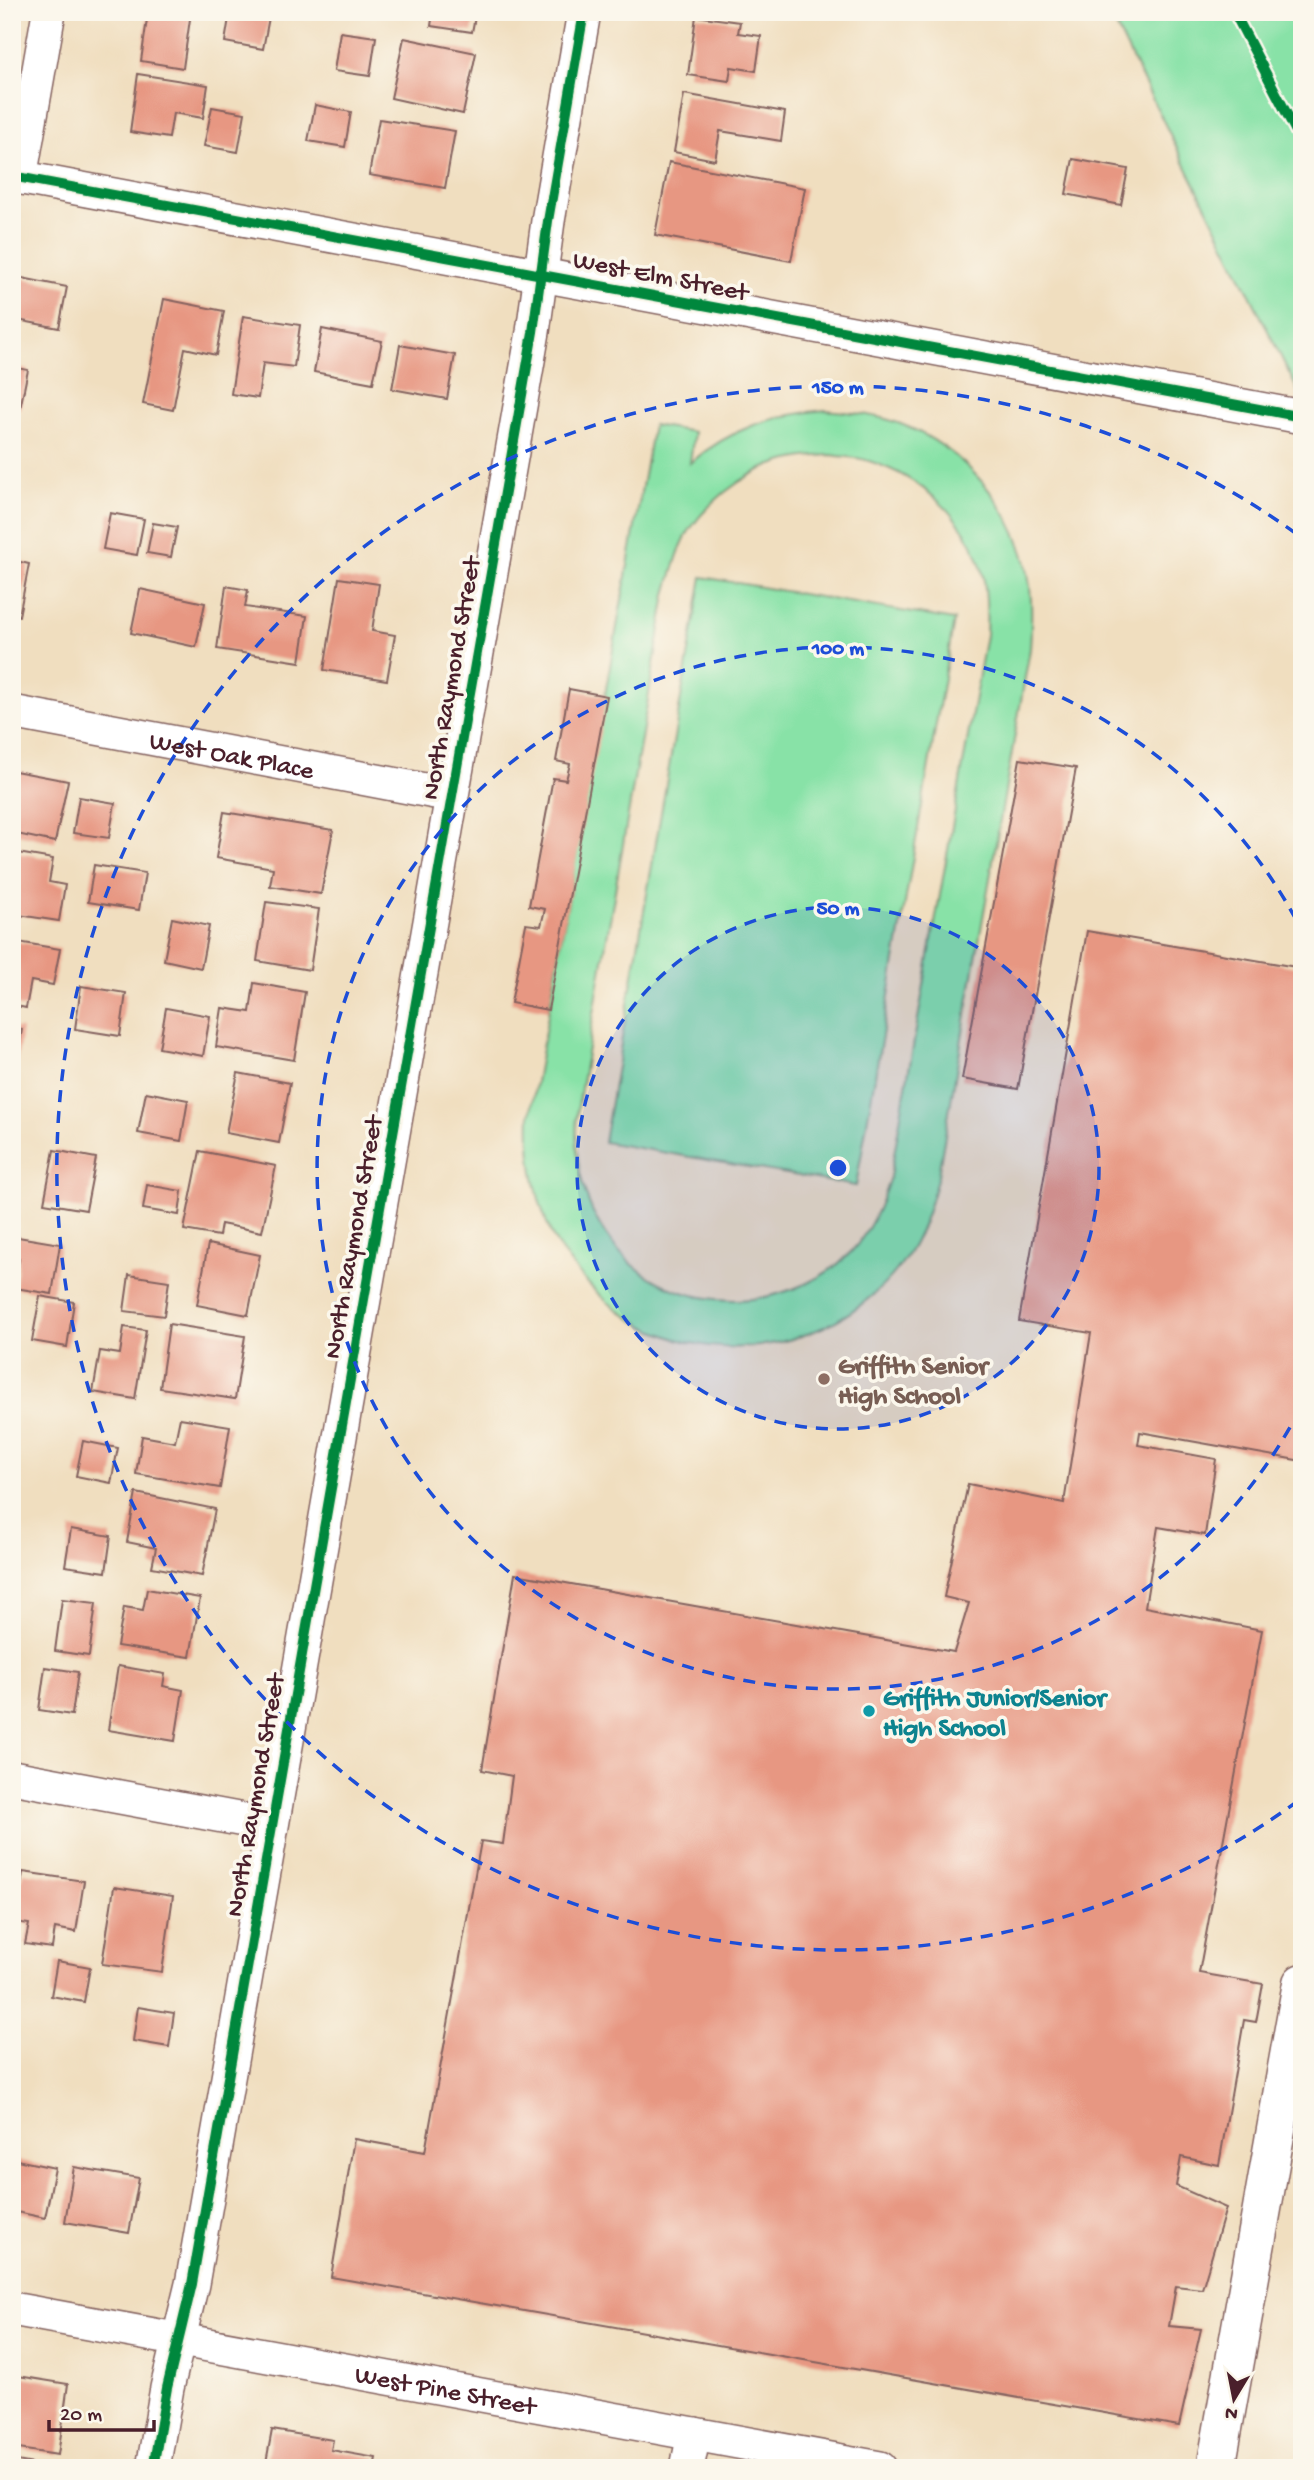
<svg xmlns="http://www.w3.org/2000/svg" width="1314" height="2480" font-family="'Gochi Hand',sans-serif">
  <rect width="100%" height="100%" fill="#fbf7ec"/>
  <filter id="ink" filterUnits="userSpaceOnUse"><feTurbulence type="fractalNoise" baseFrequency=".0143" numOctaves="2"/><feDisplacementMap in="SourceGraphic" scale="14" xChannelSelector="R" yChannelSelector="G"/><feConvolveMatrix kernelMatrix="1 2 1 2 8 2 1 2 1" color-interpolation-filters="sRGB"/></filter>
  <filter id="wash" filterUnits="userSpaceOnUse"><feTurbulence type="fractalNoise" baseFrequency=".00686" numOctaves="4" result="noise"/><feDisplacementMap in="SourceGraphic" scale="28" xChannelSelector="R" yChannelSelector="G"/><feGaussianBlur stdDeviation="1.57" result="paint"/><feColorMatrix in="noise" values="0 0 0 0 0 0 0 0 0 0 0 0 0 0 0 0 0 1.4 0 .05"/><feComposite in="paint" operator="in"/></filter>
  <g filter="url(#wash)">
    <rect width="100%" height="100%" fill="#f0debf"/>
    <g fill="#88e2a7" stroke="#698069" stroke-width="2" fill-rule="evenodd">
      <path d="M 1109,12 L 1302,12 L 1302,399 Z"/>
      <path d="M 825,410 C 847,412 869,414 889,420 C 951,439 1003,492 1023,553 C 1033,584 1032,617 1030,649 L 938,1175 C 930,1207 921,1236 902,1263 C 880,1294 846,1319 810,1333 C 728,1364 641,1344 583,1278 C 572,1265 559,1250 552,1235 C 535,1197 528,1157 530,1116 L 653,425 L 694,432 L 690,463 C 732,428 772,415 825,410 ZM 831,455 C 843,457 857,457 869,461 C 920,477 967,517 982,570 C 987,591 987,614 986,635 L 890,1177 C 881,1204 871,1230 851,1252 C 827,1278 787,1295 752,1299 C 635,1310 564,1216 578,1106 L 666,594 C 673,572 678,547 691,528 C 715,494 757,464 799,458 C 809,456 820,456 831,455 Z"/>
      <path d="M 702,577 L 954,620 L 856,1186 L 604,1142 Z"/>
    </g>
    <g id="blocks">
      <g fill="#e79782">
        <path d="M 148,12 L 191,12 L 183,68 L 141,61 Z"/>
        <path d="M 230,12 L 270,12 L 263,49 L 225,42 Z"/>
        <path d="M 433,12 L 476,12 L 472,32 L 431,26 Z"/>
        <path d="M 696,16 L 740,22 L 738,33 L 761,36 L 756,71 L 731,67 L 729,81 L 688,75 Z"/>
        <path d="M 340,32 L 376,37 L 370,76 L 334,71 Z"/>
        <path d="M 404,38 L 476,53 L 463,114 L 391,98 Z"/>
        <path d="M 138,74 L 208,85 L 203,118 L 173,113 L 169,138 L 130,132 Z"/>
        <path d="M 684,94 L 785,112 L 781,141 L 720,131 L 715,160 L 674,152 Z"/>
        <path d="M 315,105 L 351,112 L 345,147 L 308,141 Z"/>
        <path d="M 212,107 L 245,113 L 238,152 L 204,146 Z"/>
        <path d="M 379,119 L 455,131 L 445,188 L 369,175 Z"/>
        <path d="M 1073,159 L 1128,169 L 1121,205 L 1066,194 Z"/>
        <path d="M 669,162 L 805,188 L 791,261 L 655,235 Z"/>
        <path d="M 12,276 L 67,287 L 59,328 L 12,319 Z"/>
        <path d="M 164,299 L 224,311 L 216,355 L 185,348 L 173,410 L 143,404 Z"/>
        <path d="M 243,316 L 300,325 L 294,367 L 263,363 L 258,398 L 231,394 Z"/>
        <path d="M 322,329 L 382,341 L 373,383 L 314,372 Z"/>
        <path d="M 400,345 L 455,355 L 447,399 L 392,389 Z"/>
        <path d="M 12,367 L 28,370 L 20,409 L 12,407 Z"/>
        <path d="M 110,513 L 144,519 L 137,555 L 103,549 Z"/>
        <path d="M 153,523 L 177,527 L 171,557 L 147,553 Z"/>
        <path d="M 12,560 L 29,564 L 19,616 L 12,615 Z"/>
        <path d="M 339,578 L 379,584 L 372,631 L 395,635 L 387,680 L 324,670 Z"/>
        <path d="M 226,586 L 248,590 L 245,607 L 307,616 L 300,662 L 217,649 Z"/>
        <path d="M 140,589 L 205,603 L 196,647 L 131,633 Z"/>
        <path d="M 569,689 L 607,696 L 548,1010 L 511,1003 L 526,924 L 541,926 L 545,909 L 529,906 L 553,778 L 566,780 L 570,764 L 556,761 Z"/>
        <path d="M 1020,759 L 1076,768 L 1018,1089 L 962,1079 Z"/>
        <path d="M 15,771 L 68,781 L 55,842 L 12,833 L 12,785 Z"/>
        <path d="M 79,797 L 115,803 L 109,838 L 73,833 Z"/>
        <path d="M 224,812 L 333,830 L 321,894 L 270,886 L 273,868 L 216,858 Z"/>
        <path d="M 12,852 L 53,859 L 49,882 L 65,885 L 59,921 L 12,914 Z"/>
        <path d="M 94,865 L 145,873 L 139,910 L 88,902 Z"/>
        <path d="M 266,902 L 319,909 L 310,970 L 257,961 Z"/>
        <path d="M 172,918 L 209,926 L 201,968 L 164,960 Z"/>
        <path d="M 1087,931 L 1302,968 L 1302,1461 L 1140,1432 L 1138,1445 L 1216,1459 L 1205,1535 L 1158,1527 L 1145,1607 L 1262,1630 L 1199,1973 L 1263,1984 L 1256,2022 L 1244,2020 L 1219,2165 L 1181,2157 L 1176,2186 L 1226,2208 L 1202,2289 L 1176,2286 L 1169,2326 L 1201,2329 L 1179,2426 L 331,2277 L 354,2139 L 425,2152 L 481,1841 L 503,1844 L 512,1776 L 482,1770 L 515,1574 L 954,1652 L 969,1603 L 944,1597 L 968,1484 L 1064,1503 L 1091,1333 L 1019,1321 Z"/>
        <path d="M 12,941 L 60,949 L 53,985 L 31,981 L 26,1008 L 12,1005 Z"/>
        <path d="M 254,983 L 305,992 L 294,1060 L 216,1047 L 222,1008 L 250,1012 Z"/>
        <path d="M 81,986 L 126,993 L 120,1036 L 75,1029 Z"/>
        <path d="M 166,1008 L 210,1016 L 203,1056 L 159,1048 Z"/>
        <path d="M 12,1028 L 22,1029 L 14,1081 L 12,1080 Z"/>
        <path d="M 238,1073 L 290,1083 L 279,1143 L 226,1133 Z"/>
        <path d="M 146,1092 L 188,1100 L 181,1141 L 138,1133 Z"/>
        <path d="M 54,1150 L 96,1158 L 86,1210 L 44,1203 Z"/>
        <path d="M 200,1151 L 276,1166 L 262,1232 L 221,1224 L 219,1236 L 184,1230 Z"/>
        <path d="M 147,1185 L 182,1191 L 179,1215 L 143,1209 Z"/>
        <path d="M 12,1236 L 60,1244 L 52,1294 L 15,1288 L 19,1259 L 12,1258 Z"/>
        <path d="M 208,1244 L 260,1255 L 248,1315 L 197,1305 Z"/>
        <path d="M 129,1275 L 169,1281 L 164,1316 L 124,1311 Z"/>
        <path d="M 40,1296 L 74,1302 L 67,1347 L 32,1341 Z"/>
        <path d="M 169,1324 L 245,1336 L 235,1399 L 160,1388 Z"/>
        <path d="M 124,1327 L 146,1330 L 135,1399 L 93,1392 L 100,1351 L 120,1354 Z"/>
        <path d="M 180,1418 L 230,1426 L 220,1488 L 136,1474 L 142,1436 L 175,1442 Z"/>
        <path d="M 83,1441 L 118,1448 L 111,1483 L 76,1476 Z"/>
        <path d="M 136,1493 L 215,1509 L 202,1576 L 152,1567 L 156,1548 L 127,1542 Z"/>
        <path d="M 71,1529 L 111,1536 L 106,1572 L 65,1566 Z"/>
        <path d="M 147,1589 L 200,1598 L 190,1657 L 117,1646 L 124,1607 L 143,1610 Z"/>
        <path d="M 62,1599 L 96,1603 L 89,1656 L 55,1651 Z"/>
        <path d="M 118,1666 L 165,1674 L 163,1686 L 183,1690 L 175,1741 L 108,1730 Z"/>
        <path d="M 45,1667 L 78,1672 L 72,1715 L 39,1710 Z"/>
        <path d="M 23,1872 L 84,1881 L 76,1932 L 55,1928 L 52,1948 L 25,1944 L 29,1924 L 15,1922 Z"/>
        <path d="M 114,1887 L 173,1896 L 162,1972 L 102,1964 Z"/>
        <path d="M 57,1961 L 90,1967 L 84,2002 L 51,1996 Z"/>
        <path d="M 138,2007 L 174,2013 L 169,2047 L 133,2041 Z"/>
        <path d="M 12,2159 L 55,2168 L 45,2218 L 12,2211 Z"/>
        <path d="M 74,2167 L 139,2178 L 129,2233 L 65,2222 Z"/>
        <path d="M 12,2375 L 68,2384 L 58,2455 L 12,2448 Z"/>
        <path d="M 272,2430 L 333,2440 L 331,2450 L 376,2458 L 374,2468 L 265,2468 Z"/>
        <path d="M 12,2460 L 44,2466 L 44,2468 L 12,2468 Z"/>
      </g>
    </g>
  </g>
  <g filter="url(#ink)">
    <use href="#blocks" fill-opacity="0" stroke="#84625f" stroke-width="2"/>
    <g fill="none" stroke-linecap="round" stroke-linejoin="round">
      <defs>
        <g id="minor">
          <path d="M 12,176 L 1302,417"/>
          <path d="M 20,178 L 49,12"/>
          <path id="s1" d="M 12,712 L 451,795"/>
          <path d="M 12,1777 L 271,1825"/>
          <path id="s2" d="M 12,2309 L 880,2468"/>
          <path d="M 153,2468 L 167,2388 L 192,2284 L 533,332 L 548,221 L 584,12"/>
          <path d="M 687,2468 L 694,2434"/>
        </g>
        <path id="tertiary" d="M 1216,2468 L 1302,1983"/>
      </defs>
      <use href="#minor" stroke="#84625f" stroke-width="36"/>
      <use href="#tertiary" stroke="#84625f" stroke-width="41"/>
      <use href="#minor" stroke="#fff" stroke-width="33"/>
      <use href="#tertiary" stroke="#fff" stroke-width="38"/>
      <defs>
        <g id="cycleway">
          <path d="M 1234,12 L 1302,143"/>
          <path d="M 12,176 L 1302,417"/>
          <path d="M 153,2468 L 167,2388 L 192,2284 L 533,332 L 548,221 L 584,12"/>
        </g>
      </defs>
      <use href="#cycleway" stroke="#fbf7ec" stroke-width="15"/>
      <use href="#cycleway" stroke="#00873e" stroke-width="10"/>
    </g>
  </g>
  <circle cx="838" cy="1168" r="261" fill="#1d4ed8" fill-opacity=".12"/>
  <g fill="none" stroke="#1d4ed8" stroke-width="3.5" stroke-dasharray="12 9">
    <circle cx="838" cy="1168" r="261"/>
    <path d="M1300 1409A521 521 0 1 1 1300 927"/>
    <path d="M1298 1801A782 782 0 1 1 1298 535"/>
  </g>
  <circle fill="#8d6e63" stroke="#fbf7ec" stroke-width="2.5" cx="824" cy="1379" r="7"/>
  <circle fill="#0f9aa8" stroke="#fbf7ec" stroke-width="2.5" cx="869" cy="1711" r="7"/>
  <g text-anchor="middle" stroke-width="7" stroke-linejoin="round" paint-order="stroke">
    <g font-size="26" fill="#4a1f2b" stroke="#fbf7ec">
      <text transform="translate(661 274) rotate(11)" y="9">West Elm Street</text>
      <text transform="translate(449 678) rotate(-80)" y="9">North Raymond Street</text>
      <text dy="9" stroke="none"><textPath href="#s1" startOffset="224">West Oak Place</textPath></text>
      <text transform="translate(351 1237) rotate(-80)" y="9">North Raymond Street</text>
      <text transform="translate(253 1795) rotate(-80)" y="9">North Raymond Street</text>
      <text dy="9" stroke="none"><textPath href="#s2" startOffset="441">West Pine Street</textPath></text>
    </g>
    <g font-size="26" font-weight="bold" fill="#785e54" stroke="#fbf7ec" text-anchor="start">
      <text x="838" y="1373">Griffith Senior<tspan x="838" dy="30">High School</tspan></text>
    </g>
    <g font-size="26" font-weight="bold" fill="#0d838f" stroke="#fbf7ec" text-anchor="start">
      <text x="883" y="1705">Griffith Junior/Senior<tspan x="883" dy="30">High School</tspan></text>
    </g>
  </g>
  <circle cx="838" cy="1168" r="10" fill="#1d4ed8" stroke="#fbf7ec" stroke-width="3.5"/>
  <g font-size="21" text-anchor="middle" font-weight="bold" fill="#1d4ed8" stroke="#fbf7ec" stroke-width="7" stroke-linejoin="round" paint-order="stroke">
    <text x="838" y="393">150 m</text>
    <text x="838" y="654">100 m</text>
    <text x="838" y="914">50 m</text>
  </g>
  <rect width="1314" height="2480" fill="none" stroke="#fbf7ec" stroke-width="42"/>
  <g transform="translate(1234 2399) rotate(190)" stroke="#fbf7ec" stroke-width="5" paint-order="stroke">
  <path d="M0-5L12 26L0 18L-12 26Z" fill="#4a1f2b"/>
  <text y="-10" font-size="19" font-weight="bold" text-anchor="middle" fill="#4a1f2b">N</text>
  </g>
  <path d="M49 2420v10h105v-10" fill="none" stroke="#4a1f2b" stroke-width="3.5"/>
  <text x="60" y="2420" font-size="21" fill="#4a1f2b" stroke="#fbf7ec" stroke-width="5" paint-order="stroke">20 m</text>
</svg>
